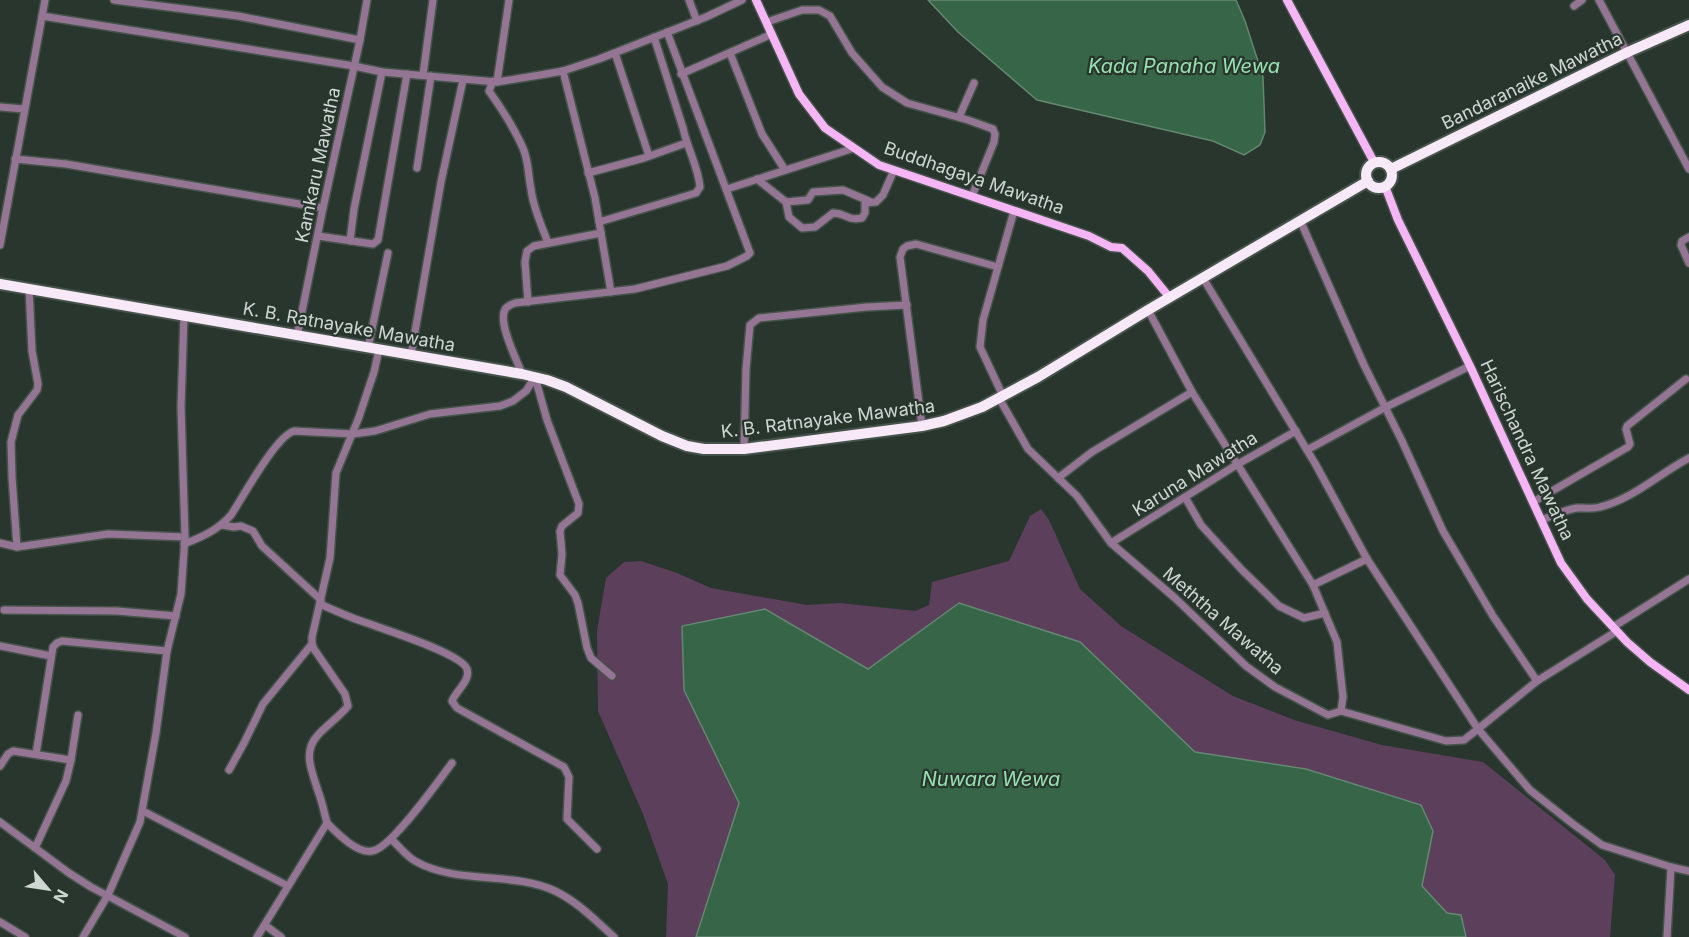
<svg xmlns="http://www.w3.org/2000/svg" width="1689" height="937" font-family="Inter,sans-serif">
  <rect width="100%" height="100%" fill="#28362d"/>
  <path fill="#5c3f5b" d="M 1041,509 L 1049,520 L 1080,589 L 1121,626 L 1164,653 L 1233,696 L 1294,720 L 1382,745 L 1483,762 L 1605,860 L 1615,875 L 1610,937 L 1466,937 L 1461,915 L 1447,913 L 1422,886 L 1433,831 L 1421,805 L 1306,769 L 1195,752 L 1080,642 L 959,603 L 868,670 L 765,609 L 684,690 L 739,803 L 696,937 L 666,937 L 668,884 L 643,814 L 598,711 L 597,631 L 606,578 L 624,562 L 641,561 L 677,573 L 711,588 L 807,605 L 840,603 L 915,611 L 929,605 L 932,582 L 1009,561 L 1030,516 Z"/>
  <g fill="#376548" stroke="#648771" stroke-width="1.5">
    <path d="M 928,0 L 1236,0 L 1245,21 L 1263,77 L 1265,132 L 1260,145 L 1244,155 L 1213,141 L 1037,100 L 958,32 Z"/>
    <path d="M 959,603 L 1080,642 L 1195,752 L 1306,769 L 1421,805 L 1433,831 L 1422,886 L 1447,913 L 1461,915 L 1466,937 L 696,937 L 739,803 L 684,690 L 682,626 L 765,609 L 868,669 Z"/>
  </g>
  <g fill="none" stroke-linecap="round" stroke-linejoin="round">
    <defs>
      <g id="minor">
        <path d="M 114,0 L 238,16 L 360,40"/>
        <path d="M 689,0 L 697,21"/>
        <path d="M 1599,0 L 1689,169"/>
        <path d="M 1574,6 L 1582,0"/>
        <path d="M 42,16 L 354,66 L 382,72 L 497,82 L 546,74 L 563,71 L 599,59 L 706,17 L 742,0"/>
        <path d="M 767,22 L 802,10 L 819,10 L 830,16 L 852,53 L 882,87 L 907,103 L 968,120 L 993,129 L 995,134 L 994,142 L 972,196"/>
        <path d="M 615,53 L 649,156"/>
        <path d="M 730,53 L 762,134 L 785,170"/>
        <path d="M 563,71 L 595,198 L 611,292"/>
        <path d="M 681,74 L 772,34"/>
        <path d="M 423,75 L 433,0"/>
        <path d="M 493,81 L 489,91 C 502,109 514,128 523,148 C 529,162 528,175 531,189 C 533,208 542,226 548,243"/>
        <path d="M 497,82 L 509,0"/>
        <path d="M 0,107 L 24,109"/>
        <path d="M 959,117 L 974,83"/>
        <path d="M 15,159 L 66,164 L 323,208"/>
        <path d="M 417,168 L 431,76"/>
        <path d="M 588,173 L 644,158 L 686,143"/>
        <path d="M 757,179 L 786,202 L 808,200 L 813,192 L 843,190 L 869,201"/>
        <path d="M 727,189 L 854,148"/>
        <path d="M 786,202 L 789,217 L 802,228 L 815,227 L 833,213 C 847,213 846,221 862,218 L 865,213 L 865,203 L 876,202 L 883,195 L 894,170"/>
        <path d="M 1300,220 L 1364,365 L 1402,441 L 1443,531 L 1493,616 L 1537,681"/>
        <path d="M 599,222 L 696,193 L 700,187 C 698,166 687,148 683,128 L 654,37"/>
        <path d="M 318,236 L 373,244 L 378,240 L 407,74"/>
        <path d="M 1689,237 L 1682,241 L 1681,245 L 1689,263"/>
        <path d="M 350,241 L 354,209 L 382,72"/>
        <path d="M 0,245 L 45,0"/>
        <path d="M 1203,278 L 1316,465 L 1367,559 L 1478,729 L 1537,681 L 1617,631"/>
        <path d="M 528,302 L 525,262 L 527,251 L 534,246 L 601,233"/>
        <path d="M 297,336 L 323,208 L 360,40 L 367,0"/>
        <path d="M 368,348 L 388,253"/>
        <path d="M 411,355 L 441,182 L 463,80"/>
        <path d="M 522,374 C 517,360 496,320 506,308 C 509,305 512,304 515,303 L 635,289 L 727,266 L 747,256 L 750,253 L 667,32"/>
        <path d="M 535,377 L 547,420 L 579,504 L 578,513 L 562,526 L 560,531 L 562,554 L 560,575 L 575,595 L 578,603 L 587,648 L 591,658 L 612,676"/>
        <path d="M 1003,396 L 980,347 L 983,320 L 1014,211"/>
        <path d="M 999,398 L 1028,449 L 1077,496 L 1111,543 L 1175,598 L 1246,666 L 1275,687 L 1328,715 L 1341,711 L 1343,697 L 1337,642 L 1313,585 L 1192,392 L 1148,310"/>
        <path d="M 922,426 L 900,257 L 903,249 L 907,246 L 916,244 L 998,267"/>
        <path d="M 744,449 L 746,369 L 750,325 L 759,318 L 867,307 L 907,305"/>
        <path d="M 1307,450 L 1386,407 L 1470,366"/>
        <path d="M 1058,478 L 1092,452 L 1192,392"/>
        <path d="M 1185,497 L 1201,525 L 1242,570 L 1279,606 L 1304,618 L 1325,613"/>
        <path d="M 1533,502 L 1628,447 L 1630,444 L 1626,429 L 1627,426 L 1686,379"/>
        <path d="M 1542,520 C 1553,515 1565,510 1577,508 C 1584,508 1593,509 1600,507 C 1633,499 1660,473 1689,458"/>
        <path d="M 222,525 L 234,527 L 241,526 L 253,531 L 262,546 L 321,600"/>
        <path d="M 0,543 L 17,547 L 108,534 L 185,537"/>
        <path d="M 1111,543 L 1238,464 L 1296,431"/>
        <path d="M 184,544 C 202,537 218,530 231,515 C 243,497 276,436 294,431 L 353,434 L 375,431 L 430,414 L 500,406 L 513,401 L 526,391 L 535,377"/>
        <path d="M 17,547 L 12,477 L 11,442 L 18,415 L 37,390 L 38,384 L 32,351 L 29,288"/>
        <path d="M 1313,585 L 1367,559"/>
        <path d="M 320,604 C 336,611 351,618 367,623 C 385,630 461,653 467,669 C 471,680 456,691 452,701 L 457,708 L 564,767 L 569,777 L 567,819 L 597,849"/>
        <path d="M 4,610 L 117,611 L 176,616"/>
        <path d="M 1613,627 L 1689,579"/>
        <path d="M 0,646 L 51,656"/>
        <path d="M 1341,711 L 1446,741 L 1464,740 L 1478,729 L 1530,790 L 1573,824 L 1602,845 L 1671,867 L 1689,871"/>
        <path d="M 36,754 L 53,647 L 57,643 L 62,641 L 167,651"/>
        <path d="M 0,766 L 8,754 L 13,751 L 71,760"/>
        <path d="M 229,770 L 244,743 L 263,704 L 312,644"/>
        <path d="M 143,811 L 288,886"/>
        <path d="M 0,822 L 69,873 L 91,887 L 185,937"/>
        <path d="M 327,823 C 324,812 322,801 318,791 C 312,771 302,752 318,735 C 327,725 339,717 348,706 L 345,694 L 314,649 L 312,644 L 312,637 L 330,558 L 336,473 L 359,417 L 374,372 L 379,350"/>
        <path d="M 327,823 C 337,833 357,854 372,851 C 391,849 439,780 452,763"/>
        <path d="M 391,839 C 399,846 406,856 415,861 C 457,885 512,871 555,891 C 578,902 596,921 614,937"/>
        <path d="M 35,848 L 66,781 L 71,760 L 78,715"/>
        <path d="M 0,922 L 25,937"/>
        <path d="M 265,925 L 281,937"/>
        <path d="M 83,937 L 108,895 L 140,822 L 156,733 L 167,651 L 181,594 L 185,537 L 181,407 L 184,316"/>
        <path d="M 257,937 L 327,823"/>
        <path d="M 1667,937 L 1671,867"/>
      </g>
      <g id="major">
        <path d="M 756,0 L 799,94 L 825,128 L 879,165 L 1089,236 L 1111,247 L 1122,248 L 1148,271 L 1170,298"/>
        <path d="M 1287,0 L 1374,162"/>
        <path d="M 1385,186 L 1398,220 L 1470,366 L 1561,563 L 1587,599 L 1627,642 L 1650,662 L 1689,690"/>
      </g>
      <g id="highway">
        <circle cx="1379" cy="175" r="13"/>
        <path d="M 1391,169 L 1628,52 L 1689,25"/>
        <path d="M 0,284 L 522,374 L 547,380 L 566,387 L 662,436 L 687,446 L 704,449 L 744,449 L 922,426 L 944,421 L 982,407 L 1038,377 L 1148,310 L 1368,181"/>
      </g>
    </defs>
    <use href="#minor" stroke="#46534b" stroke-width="10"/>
    <use href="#major" stroke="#46534b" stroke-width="11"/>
    <use href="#highway" stroke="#46534b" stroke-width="14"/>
    <use href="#minor" stroke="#947593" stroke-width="7"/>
    <use href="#major" stroke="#f6b6f5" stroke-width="8"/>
    <use href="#highway" stroke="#f8e9f8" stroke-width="10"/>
  </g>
  <g text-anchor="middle" stroke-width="4.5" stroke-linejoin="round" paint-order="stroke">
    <g font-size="18" fill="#ced7d1" stroke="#28362d">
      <text transform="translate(1532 81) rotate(-26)" y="6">Bandaranaike Mawatha</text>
      <text transform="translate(318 165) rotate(-78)" y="6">Kamkaru Mawatha</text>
      <text transform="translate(974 178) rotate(19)" y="6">Buddhagaya Mawatha</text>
      <text transform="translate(349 327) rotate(10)" y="6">K. B. Ratnayake Mawatha</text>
      <text transform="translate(828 419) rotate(-7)" y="6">K. B. Ratnayake Mawatha</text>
      <text transform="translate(1527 450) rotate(65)" y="6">Harischandra Mawatha</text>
      <text transform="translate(1195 474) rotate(-32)" y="6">Karuna Mawatha</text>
      <text transform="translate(1223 621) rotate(41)" y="6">Meththa Mawatha</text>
    </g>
    <g font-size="20" font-style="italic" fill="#97e1b1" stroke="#28362d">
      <text x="1184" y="73">Kada Panaha Wewa</text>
      <text x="991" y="786">Nuwara Wewa</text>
    </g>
  </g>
  <g transform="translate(48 889) rotate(119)" stroke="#28362d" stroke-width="4.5" paint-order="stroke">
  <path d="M0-4.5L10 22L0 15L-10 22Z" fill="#ced7d1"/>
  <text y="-9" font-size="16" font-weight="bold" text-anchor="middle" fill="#ced7d1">N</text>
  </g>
</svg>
